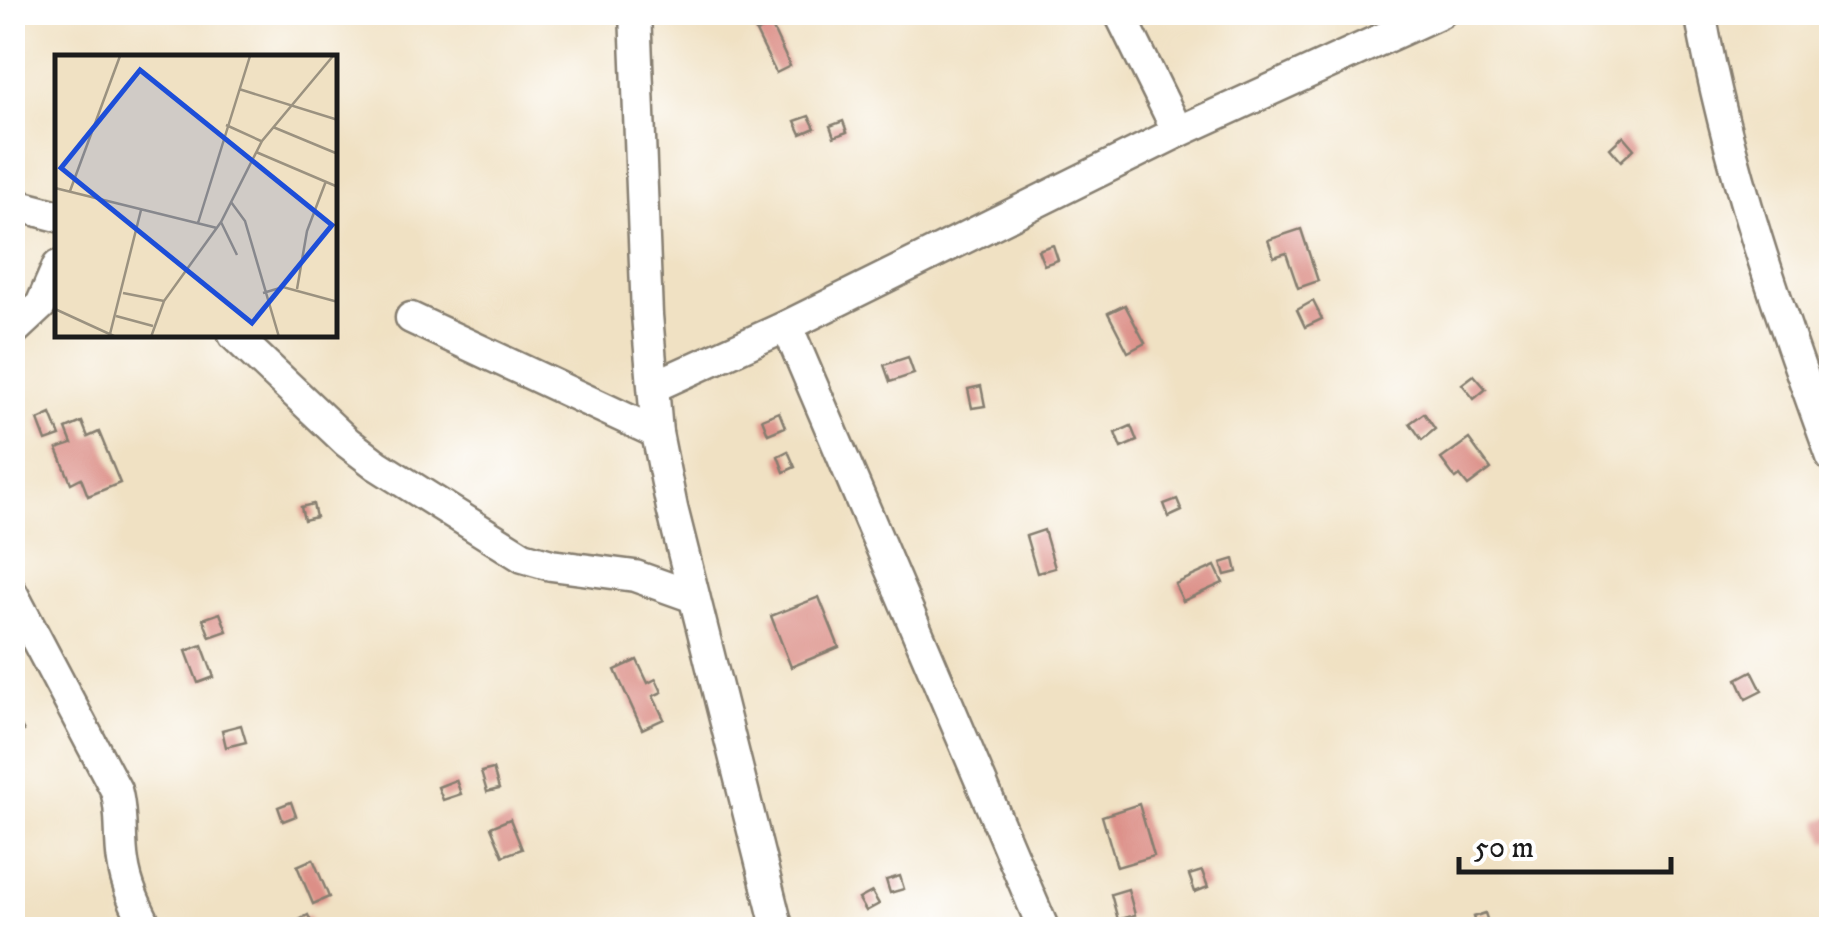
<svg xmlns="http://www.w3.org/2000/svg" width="1844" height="942" font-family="'IM FELL DW Pica',serif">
  <rect width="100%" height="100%" fill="#fff"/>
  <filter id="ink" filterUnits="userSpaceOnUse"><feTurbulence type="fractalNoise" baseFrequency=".01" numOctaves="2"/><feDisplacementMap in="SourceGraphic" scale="20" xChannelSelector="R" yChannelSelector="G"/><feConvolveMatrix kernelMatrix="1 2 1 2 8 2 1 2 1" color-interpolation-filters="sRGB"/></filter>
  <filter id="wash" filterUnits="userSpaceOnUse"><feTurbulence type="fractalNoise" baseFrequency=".0048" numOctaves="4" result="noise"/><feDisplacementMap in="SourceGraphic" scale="40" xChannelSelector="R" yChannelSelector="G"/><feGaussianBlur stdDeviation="2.25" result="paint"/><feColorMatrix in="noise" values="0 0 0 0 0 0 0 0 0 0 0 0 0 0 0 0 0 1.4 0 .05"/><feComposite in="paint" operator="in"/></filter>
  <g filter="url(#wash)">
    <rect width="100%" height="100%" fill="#f0e1c3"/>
    <g id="blocks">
      <g fill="#dc8f87">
        <path d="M 771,25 L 790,66 L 776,73 L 756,32 Z"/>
        <path d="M 809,116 L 815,128 L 801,134 L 795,121 Z"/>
        <path d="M 843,121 L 847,132 L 834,137 L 830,126 Z"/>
        <path d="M 1623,136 L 1634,149 L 1621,161 L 1610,148 Z"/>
        <path d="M 1301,229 L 1318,281 L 1298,288 L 1286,253 L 1274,257 L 1268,240 Z"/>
        <path d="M 1053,245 L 1058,260 L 1044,265 L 1038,250 Z"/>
        <path d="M 1313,301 L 1322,319 L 1305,327 L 1297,310 Z"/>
        <path d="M 1125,305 L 1145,343 L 1128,352 L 1108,313 Z"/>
        <path d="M 908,357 L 914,374 L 890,382 L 884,365 Z"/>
        <path d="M 1474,375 L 1486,389 L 1474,399 L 1462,384 Z"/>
        <path d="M 981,386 L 985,406 L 972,408 L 968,389 Z"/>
        <path d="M 779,412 L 785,427 L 768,434 L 762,419 Z"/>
        <path d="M 1424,413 L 1435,429 L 1422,440 L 1410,423 Z"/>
        <path d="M 51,414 L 60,436 L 46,441 L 38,420 Z"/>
        <path d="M 82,422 L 88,437 L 99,432 L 120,483 L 88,496 L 81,478 L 71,483 L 57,449 L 72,444 L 66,429 Z"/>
        <path d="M 1131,426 L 1137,441 L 1121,448 L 1115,433 Z"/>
        <path d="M 1469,439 L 1491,469 L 1468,486 L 1460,476 L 1456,479 L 1441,459 Z"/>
        <path d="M 788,451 L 795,467 L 784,472 L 778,456 Z"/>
        <path d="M 1177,499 L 1182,511 L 1169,517 L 1164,504 Z"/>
        <path d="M 313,504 L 316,517 L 304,520 L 301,507 Z"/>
        <path d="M 1044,530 L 1055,568 L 1037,573 L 1026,536 Z"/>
        <path d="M 1234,559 L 1237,572 L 1225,575 L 1221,563 Z"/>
        <path d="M 1215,566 L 1223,583 L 1183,601 L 1175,584 Z"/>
        <path d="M 819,597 L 839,647 L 791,667 L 771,616 Z"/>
        <path d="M 220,613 L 227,631 L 210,637 L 203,619 Z"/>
        <path d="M 202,645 L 214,677 L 198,683 L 186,651 Z"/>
        <path d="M 637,660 L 648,683 L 656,679 L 662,692 L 653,696 L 664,719 L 642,729 L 615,670 Z"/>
        <path d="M 1752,671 L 1762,691 L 1746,699 L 1737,679 Z"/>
        <path d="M 12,709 L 24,731 L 12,737 Z"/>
        <path d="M 241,725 L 246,742 L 226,747 L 222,730 Z"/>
        <path d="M 493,769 L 499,789 L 487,792 L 481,772 Z"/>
        <path d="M 456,780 L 461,794 L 443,800 L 438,787 Z"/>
        <path d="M 291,802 L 296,816 L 283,821 L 278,807 Z"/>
        <path d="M 1139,804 L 1154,856 L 1117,867 L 1102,816 Z"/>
        <path d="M 1832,816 L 1832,841 L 1826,843 L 1818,821 Z"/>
        <path d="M 510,819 L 522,849 L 503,856 L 491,827 Z"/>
        <path d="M 313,859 L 329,897 L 313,904 L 297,866 Z"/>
        <path d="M 1202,871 L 1208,887 L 1195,892 L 1189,875 Z"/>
        <path d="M 900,876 L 904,889 L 890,893 L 886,880 Z"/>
        <path d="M 1128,889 L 1135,915 L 1118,920 L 1111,894 Z"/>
        <path d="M 872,892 L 879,904 L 866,911 L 859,899 Z"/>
        <path d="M 1485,913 L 1489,925 L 1477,929 L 1473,917 Z"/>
        <path d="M 308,915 L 316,930 L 281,930 Z"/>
      </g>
    </g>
  </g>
  <g filter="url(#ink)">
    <use href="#blocks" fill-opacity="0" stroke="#867e70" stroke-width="2.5"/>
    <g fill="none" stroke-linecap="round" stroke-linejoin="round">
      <defs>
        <g id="minor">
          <path d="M 635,12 L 647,315 L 657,433 L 672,508 L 778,930"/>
          <path d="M 1119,12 L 1178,132"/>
          <path d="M 1700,12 C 1727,165 1779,312 1832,457"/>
          <path d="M 12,204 L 58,216"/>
          <path d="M 411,318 L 657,433"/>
          <path d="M 787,326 L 1044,930"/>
          <path d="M 12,332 L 41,305 L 58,266"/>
          <path d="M 234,335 L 347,442 L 377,465 L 523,557 L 551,565 L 635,576 L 694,597"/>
          <path d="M 655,386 L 787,326 L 1178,132 L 1441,12"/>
          <path d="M 12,593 L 116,790 C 123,814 119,838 123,862 C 126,886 137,908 148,930"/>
        </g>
      </defs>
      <use href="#minor" stroke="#867e70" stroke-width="35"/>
      <use href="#minor" stroke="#fff" stroke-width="30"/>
    </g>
  </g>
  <g transform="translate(55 55)">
    <rect width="282" height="282" fill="#f0e1c3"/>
    <path fill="none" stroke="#9b9280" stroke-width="2.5" d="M 184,34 L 283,65M 171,70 L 206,86M 218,72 L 283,99M 201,97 L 283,132M 0,133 L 162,173M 15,136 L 65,1M 176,147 L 190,166 L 224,282M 166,167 L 182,200M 143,168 L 195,1M 242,234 L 252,176 L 271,126M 68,238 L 109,246M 208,238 L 228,232 L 283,247M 0,254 L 61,282M 61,261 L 98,271M 55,279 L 86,155M 96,282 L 109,246 L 166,167 L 207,86 L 278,1"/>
    <path fill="#1d4ed8" fill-opacity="0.15" stroke="#1d4ed8" stroke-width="5" d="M 85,15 L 277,170 L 197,268 L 6,113 Z"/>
    <rect width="282" height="282" fill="none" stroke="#1c1c1c" stroke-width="5"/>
  </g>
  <rect width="1844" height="942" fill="none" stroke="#fff" stroke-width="50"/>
  <path d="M1459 857v15h212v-15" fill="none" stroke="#1c1c1c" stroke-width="5"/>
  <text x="1474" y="857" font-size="30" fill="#1c1c1c" stroke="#ffffff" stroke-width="8" paint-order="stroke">50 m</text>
</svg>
